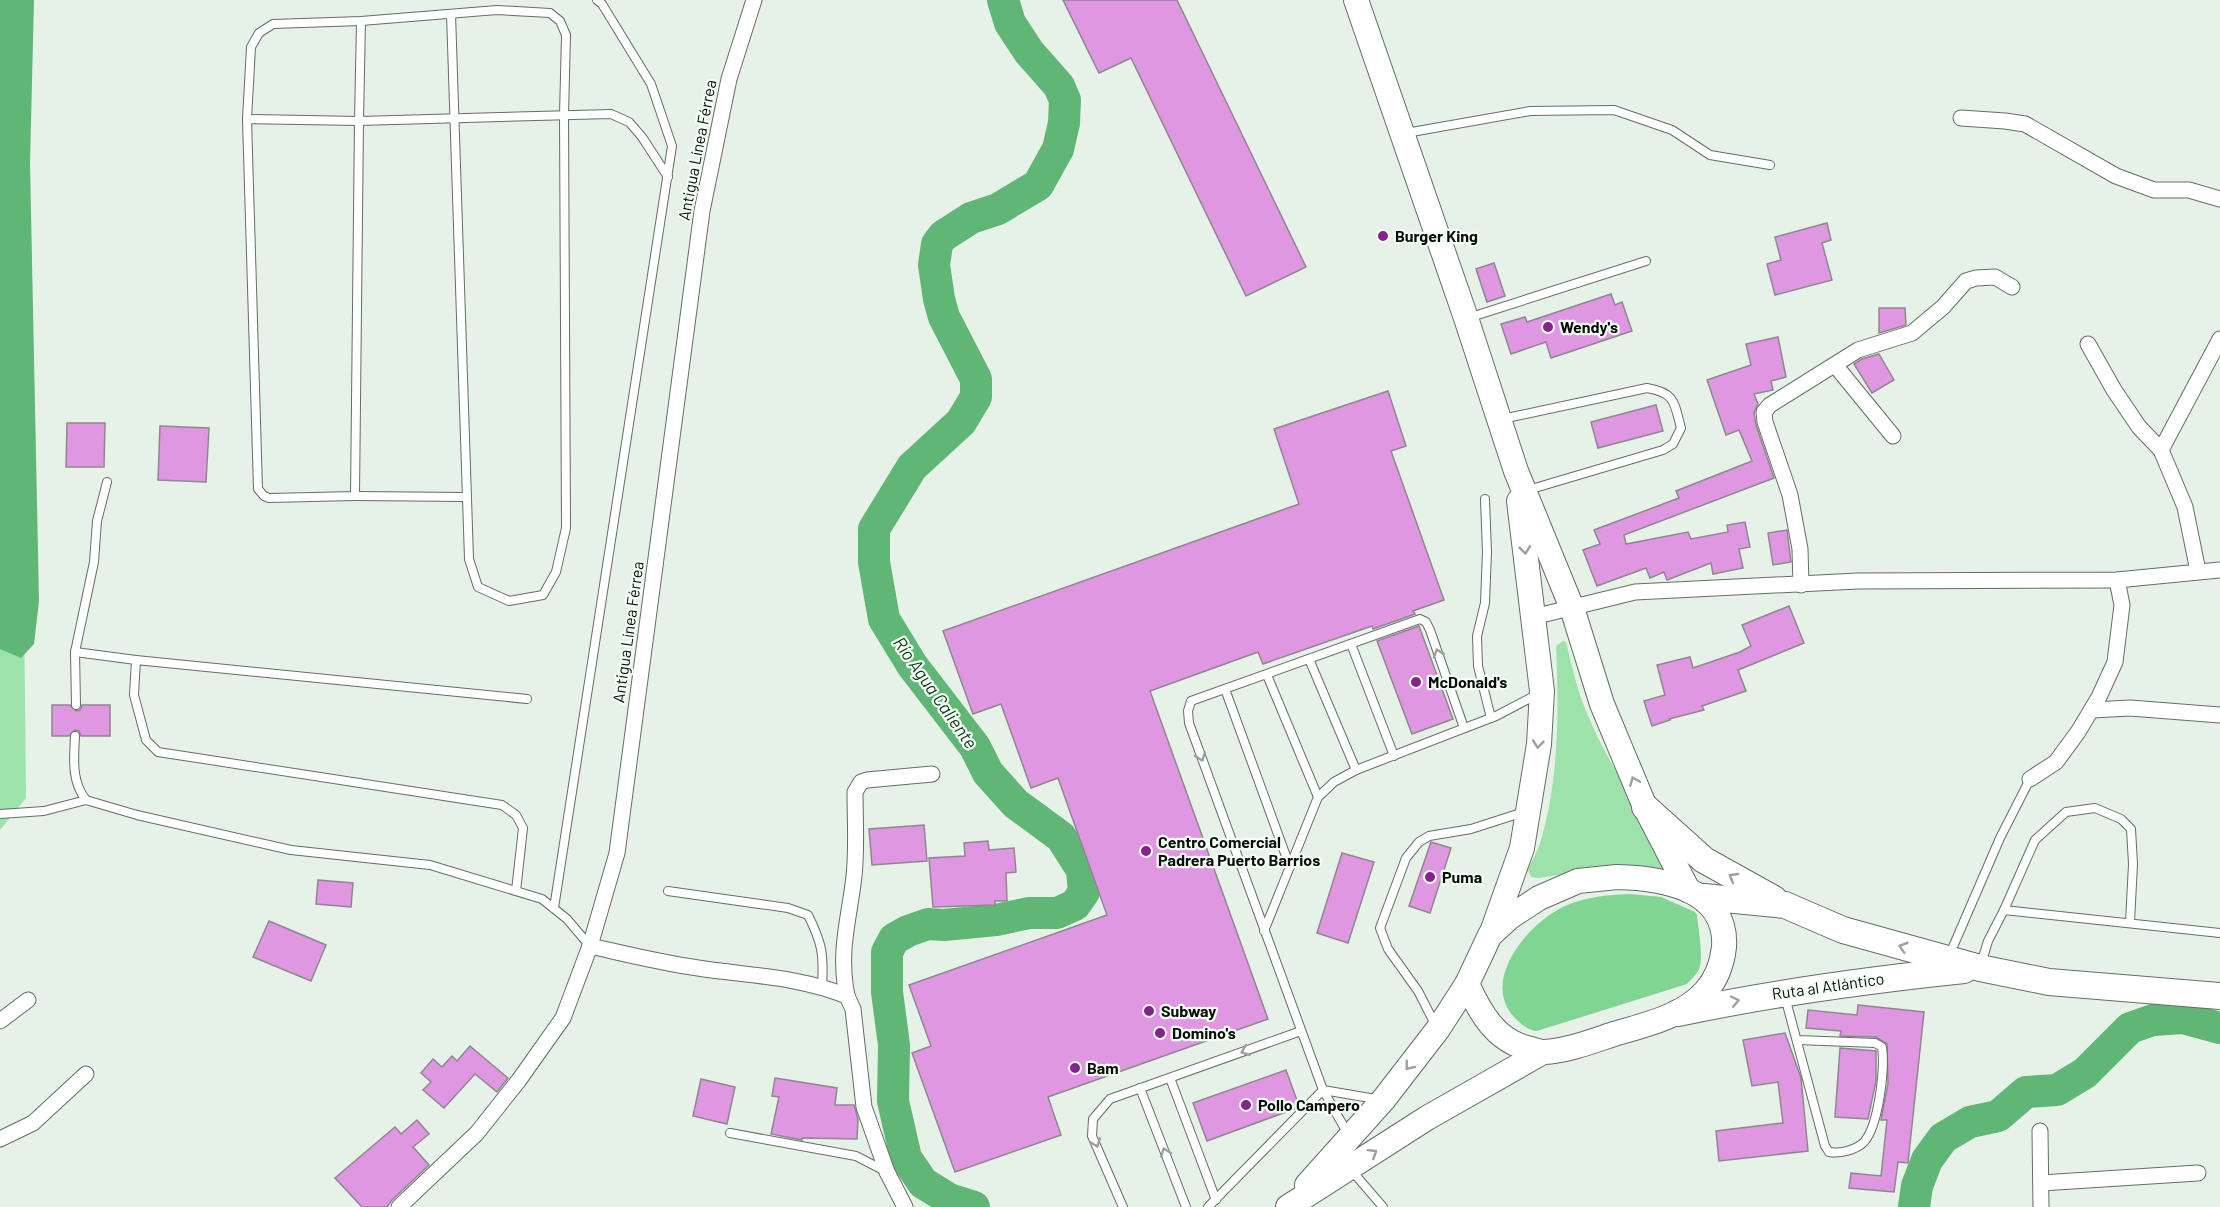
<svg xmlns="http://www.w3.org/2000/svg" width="2220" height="1207" font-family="Barlow,sans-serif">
  <rect width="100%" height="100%" fill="#e6f1e7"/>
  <g fill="#9ee2ab">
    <path d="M 0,0 L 18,0 L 26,798 L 0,830 Z"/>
    <path d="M 1563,641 L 1566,642 C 1572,666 1577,690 1587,713 C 1610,771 1650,822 1684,874 L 1624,865 L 1539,878 L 1531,877 L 1528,870 C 1532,860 1538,851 1541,840 C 1559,779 1559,709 1556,646 Z"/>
  </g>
  <path fill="#7fd591" d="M 1630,894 L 1661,897 L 1695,912 L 1697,915 C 1698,929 1704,957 1699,969 C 1696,975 1691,979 1687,984 L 1537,1031 C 1527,1030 1521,1024 1514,1017 C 1483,983 1521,934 1551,914 C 1574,898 1603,895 1630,894 Z"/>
  <path fill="#60b674" d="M 0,0 L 34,0 L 30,163 L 39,601 L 34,644 L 21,658 L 0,649 Z"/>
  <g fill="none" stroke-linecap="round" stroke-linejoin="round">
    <g stroke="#60b674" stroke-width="32">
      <path d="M 974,1207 L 949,1199 L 923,1183 L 906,1158 L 893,1101 L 894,1045 L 887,992 L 887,952 L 894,939 L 908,931 L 928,924 L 944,925 L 996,920 L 1029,913 L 1057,913 L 1075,905 L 1084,892 L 1082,870 L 1061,837 L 1016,804 L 988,773 L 975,747 L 912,665 L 884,619 L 874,562 L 874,529 L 912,467 L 961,422 L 976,397 L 976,379 L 944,317 L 939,299 L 934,265 L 937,244 L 943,236 L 971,218 L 998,209 L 1038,185 L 1058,149 L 1064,123 L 1065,100 L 1059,86 L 1029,52 L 1010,23 L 1003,0"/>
      <path d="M 1914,1207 L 1917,1186 L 1927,1160 L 1943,1138 L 1970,1122 L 1998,1116 L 2026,1092 L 2057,1090 L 2085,1073 L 2130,1028 L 2153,1020 L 2183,1018 L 2220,1028"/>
    </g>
  </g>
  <g fill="#de97e0" stroke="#908690" stroke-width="1.5">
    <path d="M 1063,0 L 1177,0 L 1306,267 L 1246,296 L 1131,58 L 1099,73 Z"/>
    <path d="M 1827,223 L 1831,240 L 1822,243 L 1832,280 L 1775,295 L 1767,264 L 1781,260 L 1775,237 Z"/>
    <path d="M 1494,263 L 1505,296 L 1487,302 L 1476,269 Z"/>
    <path d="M 1611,294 L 1615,305 L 1622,302 L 1632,331 L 1551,358 L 1546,342 L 1511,354 L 1501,324 L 1525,317 L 1527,322 Z"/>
    <path d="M 1879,308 L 1905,308 L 1906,325 L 1879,333 Z"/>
    <path d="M 1778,337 L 1786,377 L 1771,381 L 1773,390 L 1754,394 L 1758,404 L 1754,413 L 1756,425 L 1774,478 L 1624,535 L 1626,544 L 1688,532 L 1691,539 L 1728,532 L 1727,525 L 1745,522 L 1750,547 L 1739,549 L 1743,568 L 1713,574 L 1711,563 L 1667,580 L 1664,572 L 1650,578 L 1646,568 L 1597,586 L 1583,550 L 1600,544 L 1594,530 L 1679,498 L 1676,491 L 1752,461 L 1739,430 L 1726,435 L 1707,380 L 1751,365 L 1746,344 Z"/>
    <path d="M 1879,354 L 1894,380 L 1872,393 L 1854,364 L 1862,359 Z"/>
    <path d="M 1388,391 L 1406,446 L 1391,451 L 1444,600 L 1413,611 L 1415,614 L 1373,629 L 1372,626 L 1263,664 L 1258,652 L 1150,691 L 1268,1019 L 1048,1097 L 1061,1135 L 955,1172 L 912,1053 L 931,1046 L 909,985 L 1107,915 L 1058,778 L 1031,788 L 1001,704 L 973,714 L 943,631 L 1299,504 L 1274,429 Z"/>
    <path d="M 1656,405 L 1663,431 L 1598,448 L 1591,422 Z"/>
    <path d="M 67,423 L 105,423 L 104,467 L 66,467 Z"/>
    <path d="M 160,426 L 209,428 L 206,482 L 158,480 Z"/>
    <path d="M 1787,530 L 1791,562 L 1773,565 L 1768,533 Z"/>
    <path d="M 1789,606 L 1804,643 L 1738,670 L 1746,691 L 1702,706 L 1704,710 L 1669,719 L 1670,720 L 1652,726 L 1644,701 L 1665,695 L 1657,665 L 1690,657 L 1693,668 L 1740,652 L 1751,646 L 1742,625 Z"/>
    <path d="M 1419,626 L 1453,719 L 1412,734 L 1377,641 Z"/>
    <path d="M 52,705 L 70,705 L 76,711 L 80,710 L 82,705 L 110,705 L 110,736 L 81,736 L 79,731 L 75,730 L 69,736 L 52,736 Z"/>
    <path d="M 924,825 L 927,861 L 872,865 L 869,829 Z"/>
    <path d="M 988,841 L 989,850 L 1014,848 L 1016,872 L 1006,873 L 1007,901 L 995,901 L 995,905 L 933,907 L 929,858 L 965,856 L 964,843 Z"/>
    <path d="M 1431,842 L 1451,848 L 1430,913 L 1409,906 Z"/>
    <path d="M 1342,853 L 1374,862 L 1348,943 L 1317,933 Z"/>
    <path d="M 318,880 L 353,883 L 351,907 L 316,904 Z"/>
    <path d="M 269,921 L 326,945 L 311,981 L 253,957 Z"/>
    <path d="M 1858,1005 L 1924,1012 L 1908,1163 L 1898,1162 L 1894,1192 L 1849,1188 L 1851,1173 L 1881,1176 L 1887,1120 L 1881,1120 L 1888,1083 L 1887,1044 L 1876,1037 L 1840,1036 L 1841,1031 L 1806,1028 L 1808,1010 L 1857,1015 Z"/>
    <path d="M 1785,1033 L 1801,1078 L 1808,1151 L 1719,1161 L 1716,1131 L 1783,1123 L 1778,1082 L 1752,1086 L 1743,1040 Z"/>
    <path d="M 470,1046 L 508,1078 L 497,1092 L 475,1074 L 444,1108 L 423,1090 L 431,1082 L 421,1073 L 433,1059 L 442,1067 L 452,1056 L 457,1061 Z"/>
    <path d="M 1840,1048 L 1876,1051 L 1876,1081 L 1868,1119 L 1835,1117 Z"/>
    <path d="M 1286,1070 L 1299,1106 L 1297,1108 L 1207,1141 L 1193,1103 Z"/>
    <path d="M 775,1078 L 837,1088 L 835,1105 L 854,1105 L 858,1119 L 857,1139 L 802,1138 L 802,1140 L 771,1134 L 779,1097 L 772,1096 Z"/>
    <path d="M 701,1079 L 735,1087 L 727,1124 L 693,1116 Z"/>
    <path d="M 417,1120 L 429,1134 L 413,1147 L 429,1165 L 392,1200 L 387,1207 L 362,1207 L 335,1178 L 395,1127 L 401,1134 Z"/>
  </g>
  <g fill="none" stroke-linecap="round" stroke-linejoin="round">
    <defs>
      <g id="service">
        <path d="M 361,21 L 359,121 L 611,114 L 629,122 L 642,137 L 668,177"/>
        <path d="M 247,119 L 251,47 L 259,33 L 273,24 L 361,21 L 497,10 L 550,13 L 560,21 L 566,35 L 564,115 L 566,528 L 556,572 L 543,595 L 509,601 L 478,587 L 469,559 L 451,14"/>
        <path d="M 247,119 L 359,121 L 355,496 L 269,498 L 264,496 L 258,489 Z"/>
        <path d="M 1406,133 L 1530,111 L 1614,110 L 1672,130 L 1710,155 L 1770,165"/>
        <path d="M 1468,318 L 1646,261"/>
        <path d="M 1502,419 L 1647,388 C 1676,393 1674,403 1681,428 L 1673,444 L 1663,450 L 1528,490"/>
        <path d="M 355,496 L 466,497"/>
        <path d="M 1485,499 L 1487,552 L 1485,603 L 1477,636 L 1478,666 L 1491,718"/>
        <path d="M 1351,644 L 1394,756"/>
        <path d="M 75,652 L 136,660 L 527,699"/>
        <path d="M 1309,659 L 1356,770"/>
        <path d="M 136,660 L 134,695 L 146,740 L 158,752 L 502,805 L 516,815 L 523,828 L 516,891"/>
        <path d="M 1267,675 L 1318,797"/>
        <path d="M 1225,689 L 1290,867"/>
        <path d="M 76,705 L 75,652 L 94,562 L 97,521 L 107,482"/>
        <path d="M 75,736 C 74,759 71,781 86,800"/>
        <path d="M 0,814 L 44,811 L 86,800 L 137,815 L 291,850 L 430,865 L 542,899 L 567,919 L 589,945"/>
        <path d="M 668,891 L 788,908 L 808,915 C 822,943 824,954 822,986"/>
        <path d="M 554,908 L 672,146 L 651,84 L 602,4 L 597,0"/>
        <path d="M 2004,910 L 2035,840 L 2066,812 L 2095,808 L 2121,819 L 2131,829 L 2133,864 L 2130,922"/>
        <path d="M 1264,931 L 1318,797 L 1334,782 L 1356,770 L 1496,716 L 1538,694"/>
        <path d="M 1949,956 L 2000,838 L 2030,779"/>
        <path d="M 1981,964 L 1988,941 L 2004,910 L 2220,933"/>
        <path d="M 1785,997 L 1825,1146 L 1829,1152 C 1840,1154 1856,1150 1864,1142 C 1879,1125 1885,1068 1882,1047 L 1875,1043 L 1798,1040"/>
        <path d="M 1436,1026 L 1418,991 L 1388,949 L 1380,928 L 1406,858 L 1419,842 L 1429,836 L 1471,829 L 1524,812"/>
        <path d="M 1170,1078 L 1216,1200"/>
        <path d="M 1140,1088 L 1186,1207"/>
        <path d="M 1323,1090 L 1376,1099"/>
        <path d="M 730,1133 L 856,1156 L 885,1171"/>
        <path d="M 1348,1134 L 1323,1090 L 1189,723 L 1188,711 L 1191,701 L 1420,619 L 1426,622 L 1430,630 L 1464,728"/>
        <path d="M 1352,1171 L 1383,1207"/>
        <path d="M 1123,1207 L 1092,1136 L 1093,1119 L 1110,1099 L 1301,1031"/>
        <path d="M 1208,1207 L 1323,1090"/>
      </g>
      <g id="minor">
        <path d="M 1961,118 L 2005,121 L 2025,124 L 2116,176 L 2154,190 L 2189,190 L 2220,199"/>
        <path d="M 2088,344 L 2114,390 L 2139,427 L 2161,450 L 2185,507 L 2198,571"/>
        <path d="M 1835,365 L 1893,436"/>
        <path d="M 2161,450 L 2220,339"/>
        <path d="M 1801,585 L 1800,549 L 1790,495 L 1765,422 L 1764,412 L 1770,405 L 1858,350 L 1912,333 L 1943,307 L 1966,281 L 1976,278 L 1995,277 L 2012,287"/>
        <path d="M 1533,617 L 1635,592 L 1858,581 L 2117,580 L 2220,570"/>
        <path d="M 2092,710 L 2130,708 L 2220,715"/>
        <path d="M 2030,779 L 2056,762 L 2078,732 L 2099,697 L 2115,662 L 2122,605 L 2117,580"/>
        <path d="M 590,946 C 626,954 662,963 698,968 C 750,976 797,976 847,996 L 853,1009 L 864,1107 L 887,1172 L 905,1207"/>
        <path d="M 847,996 C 838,950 849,921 854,876 C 857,849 855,819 855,792 L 861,782 L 867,780 L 932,774"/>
        <path d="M 0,1021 L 28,1000"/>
        <path d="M 2040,1131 L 2041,1207"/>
        <path d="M 0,1139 L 33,1123 L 86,1074"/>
        <path d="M 2041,1183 L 2198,1173"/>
        <path d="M 399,1207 L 477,1133 L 519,1080 L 563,1018 L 590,946 L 617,853 L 702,211 L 729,79 L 754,0"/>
      </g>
      <g id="primary">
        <path d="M 1356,0 L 1466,318 L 1516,471 L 1572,608 L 1602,704 L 1645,807 L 1688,890"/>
        <path d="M 1617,877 C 1661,878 1728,888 1724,947 C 1722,965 1717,979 1705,992 C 1681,1018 1643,1025 1611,1035 C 1590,1042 1566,1051 1544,1052 C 1539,1052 1532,1049 1527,1048 C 1495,1040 1480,1012 1467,984 L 1490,935 L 1510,917 L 1539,898 L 1578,881 Z"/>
        <path d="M 1492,932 L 1522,848 L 1539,744 L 1542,691 L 1519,501"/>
        <path d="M 1307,1185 L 1384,1099 L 1438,1029 L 1467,984"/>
        <path d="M 1288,1207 L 1427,1118 L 1543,1052"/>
      </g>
      <g id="trunk">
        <path d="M 1645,807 L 1704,860 L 1774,899"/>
        <path d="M 1704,897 L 1785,905 L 1843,930 L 1980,968 L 2049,982 L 2220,996"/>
        <path d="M 1678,1013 C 1773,993 1868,980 1964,970"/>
      </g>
    </defs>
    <use href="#service" stroke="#646e65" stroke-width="10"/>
    <use href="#minor" stroke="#646e65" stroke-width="17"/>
    <use href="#primary" stroke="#646e65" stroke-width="26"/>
    <use href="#trunk" stroke="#646e65" stroke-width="28"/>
    <use href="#service" stroke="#fff" stroke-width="8"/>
    <use href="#minor" stroke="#fff" stroke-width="15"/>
    <use href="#primary" stroke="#fff" stroke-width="24"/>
    <use href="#trunk" stroke="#fff" stroke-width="26"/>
  </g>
  <defs><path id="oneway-chevron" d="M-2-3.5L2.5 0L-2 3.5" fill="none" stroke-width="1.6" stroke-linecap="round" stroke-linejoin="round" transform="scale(1.5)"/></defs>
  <g stroke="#9d9e9d">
    <use href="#oneway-chevron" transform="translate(1525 550) rotate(83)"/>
    <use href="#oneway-chevron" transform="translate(1438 653) rotate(-109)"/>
    <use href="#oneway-chevron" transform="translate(1538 744) rotate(96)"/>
    <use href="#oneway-chevron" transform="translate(1201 757) rotate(70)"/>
    <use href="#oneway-chevron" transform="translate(1634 781) rotate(-112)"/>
    <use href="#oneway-chevron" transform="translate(1733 877) rotate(-150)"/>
    <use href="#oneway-chevron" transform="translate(1903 947) rotate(-164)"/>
    <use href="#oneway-chevron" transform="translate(1735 1001) rotate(-12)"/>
    <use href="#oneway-chevron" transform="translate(1245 1051) rotate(160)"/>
    <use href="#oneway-chevron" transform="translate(1409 1066) rotate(128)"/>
    <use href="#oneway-chevron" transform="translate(1096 1143) rotate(70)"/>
    <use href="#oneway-chevron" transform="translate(1165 1152) rotate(-111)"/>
    <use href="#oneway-chevron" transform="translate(1373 1153) rotate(-32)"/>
  </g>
  <g fill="#86228b" stroke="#f3fff5" stroke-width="2">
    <circle cx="1383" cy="236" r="6"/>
    <circle cx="1548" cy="327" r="6"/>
    <circle cx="1416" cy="682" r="6"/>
    <circle cx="1146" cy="851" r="6"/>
    <circle cx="1430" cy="877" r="6"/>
    <circle cx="1149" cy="1011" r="6"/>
    <circle cx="1160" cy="1033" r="6"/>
    <circle cx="1075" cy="1068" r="6"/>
    <circle cx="1246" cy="1105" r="6"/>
  </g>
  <g text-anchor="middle" stroke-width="4.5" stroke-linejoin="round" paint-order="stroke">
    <g font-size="16" fill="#090c09" stroke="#f3fff5">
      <text transform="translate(697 150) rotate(-79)" y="6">Antigua Línea Férrea</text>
      <text transform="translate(628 632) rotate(-82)" y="6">Antigua Línea Férrea</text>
      <text transform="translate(1828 986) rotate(-8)" y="6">Ruta al Atlántico</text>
    </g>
    <g font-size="16" font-weight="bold" fill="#090c09" stroke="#f3fff5" text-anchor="start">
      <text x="1395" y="242">Burger King</text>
      <text x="1560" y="333">Wendy's</text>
      <text x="1428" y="688">McDonald's</text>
      <text x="1158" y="848">Centro Comercial<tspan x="1158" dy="18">Padrera Puerto Barrios</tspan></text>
      <text x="1442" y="883">Puma</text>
      <text x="1161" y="1017">Subway</text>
      <text x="1172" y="1039">Domino's</text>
      <text x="1087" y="1074">Bam</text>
      <text x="1258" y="1111">Pollo Campero</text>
    </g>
    <g font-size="18" font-style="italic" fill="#0f3319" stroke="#f3fff5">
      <text transform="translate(935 693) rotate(55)" y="6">Río Agua Caliente</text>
    </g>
  </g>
</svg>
